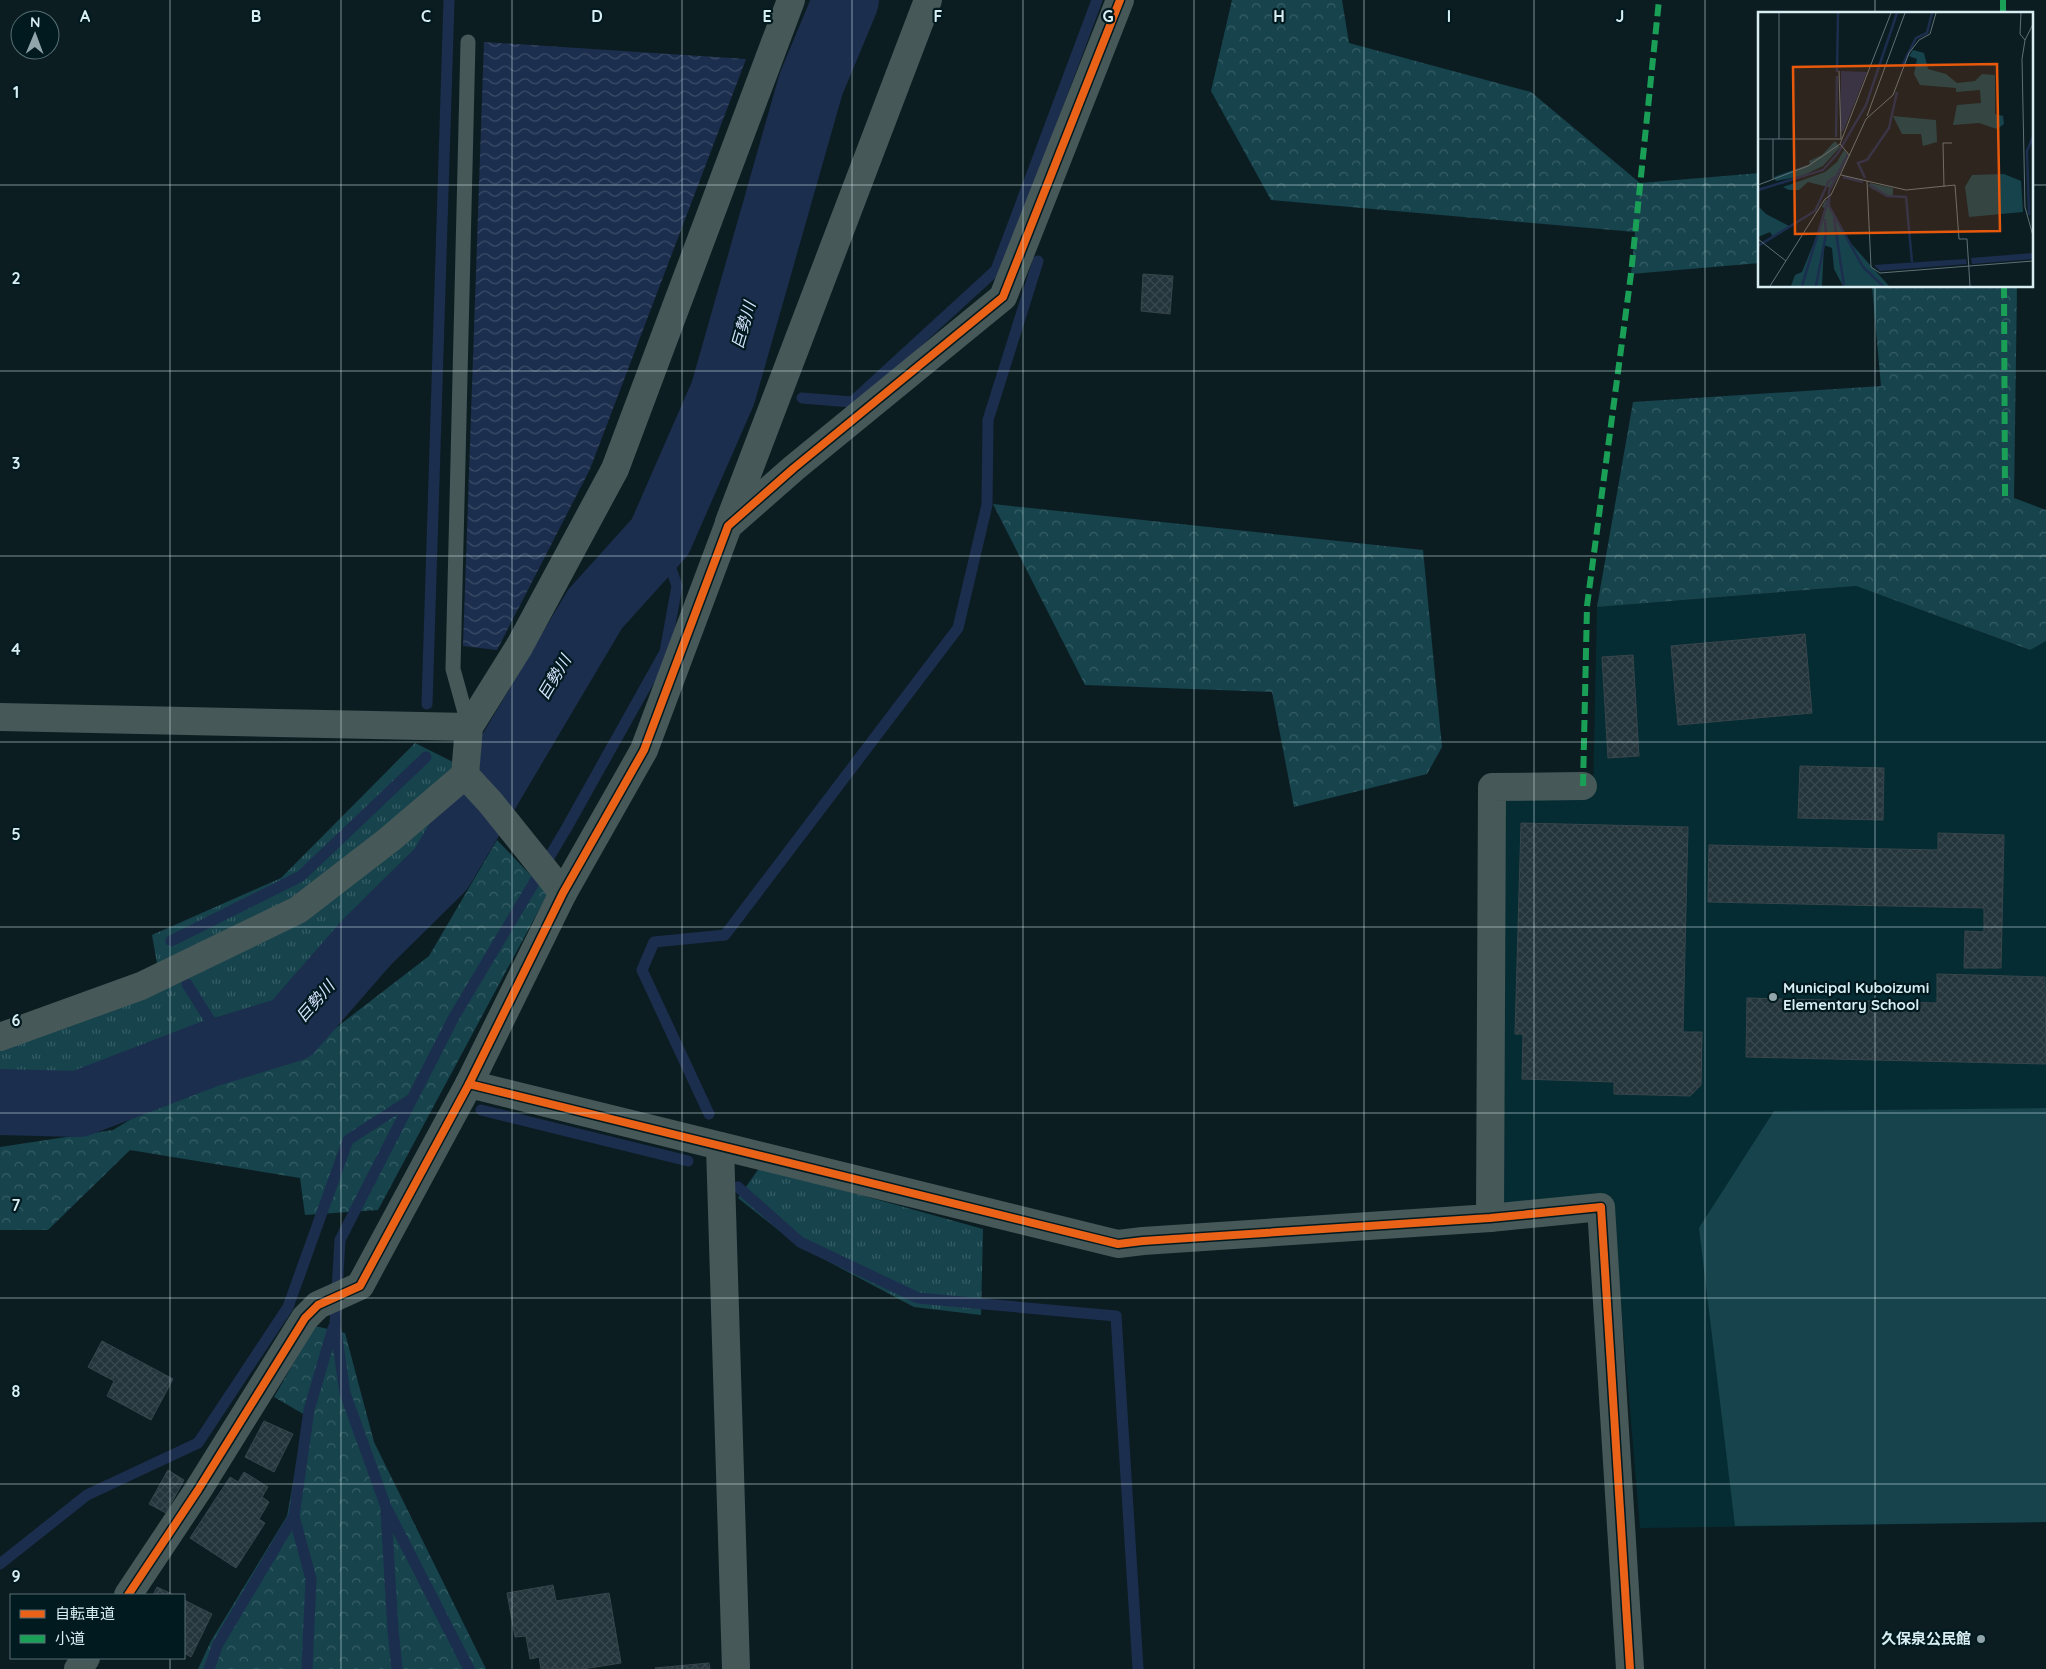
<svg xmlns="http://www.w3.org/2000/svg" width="2046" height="1669" font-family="Quicksand,'Noto Sans JP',sans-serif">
  <defs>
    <pattern id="grass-tufts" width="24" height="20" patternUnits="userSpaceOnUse" patternTransform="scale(1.25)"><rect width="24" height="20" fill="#16434c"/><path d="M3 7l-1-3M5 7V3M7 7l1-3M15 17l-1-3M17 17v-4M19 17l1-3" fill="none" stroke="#375e66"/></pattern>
    <pattern id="forest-crowns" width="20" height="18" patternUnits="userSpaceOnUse" patternTransform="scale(1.25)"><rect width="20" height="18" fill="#16434c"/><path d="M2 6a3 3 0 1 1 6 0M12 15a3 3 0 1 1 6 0" fill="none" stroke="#375e66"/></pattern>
    <pattern id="water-waves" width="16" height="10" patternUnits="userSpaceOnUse" patternTransform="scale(1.25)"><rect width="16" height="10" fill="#1c2e4e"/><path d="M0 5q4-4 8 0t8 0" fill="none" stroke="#3c4d68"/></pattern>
    <pattern id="building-cross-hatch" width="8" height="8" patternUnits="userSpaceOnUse" patternTransform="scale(1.25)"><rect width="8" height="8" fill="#24353c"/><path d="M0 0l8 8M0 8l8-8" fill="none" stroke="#39494f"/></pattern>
  </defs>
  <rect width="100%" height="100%" fill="#0c1d22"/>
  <path fill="#062c33" d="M 1856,586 L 2029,650 L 2046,641 L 2046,1522 L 1640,1528 L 1612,1197 L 1500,1208 L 1500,798 L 1593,795 L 1597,607 Z"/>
  <g fill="url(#grass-tufts)">
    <path d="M 415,743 L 457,764 L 465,803 L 437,858 L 291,993 L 76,1093 L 0,1088 L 0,1025 L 158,969 L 152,935 L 281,878 Z"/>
    <path d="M 760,1167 L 983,1229 L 981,1315 L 914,1307 L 797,1245 L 738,1198 Z"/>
  </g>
  <g fill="url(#forest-crowns)">
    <path d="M 1232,0 L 1342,0 L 1349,43 L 1531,92 L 1640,183 L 1760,173 L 1760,263 L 1631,274 L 1635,232 L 1271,200 L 1211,91 Z"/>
    <path d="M 1872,286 L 2017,286 L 2014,498 L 2046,510 L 2046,641 L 2030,650 L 1856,586 L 1597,607 L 1633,402 L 1881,386 Z"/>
    <path d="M 993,504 L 1423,550 L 1442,747 L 1427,774 L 1294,807 L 1272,692 L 1085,685 Z"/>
    <path d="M 497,840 L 548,893 L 378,1210 L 305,1215 L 300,1178 L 130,1150 L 48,1230 L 0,1230 L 0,1147 L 113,1130 L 199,1078 L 311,1047 L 429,956 Z"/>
    <path d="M 315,1326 L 345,1333 L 374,1442 L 486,1669 L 198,1669 L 211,1641 L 287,1516 L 305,1415 L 274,1397 Z"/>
  </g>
  <path fill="#16434c" d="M 2046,1108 L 2046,1522 L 1735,1526 L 1699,1228 L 1774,1111 Z"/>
  <path fill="url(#water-waves)" d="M 484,42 L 746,59 L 590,469 L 497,650 L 463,646 Z"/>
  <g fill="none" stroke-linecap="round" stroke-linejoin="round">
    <g stroke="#1c2e4e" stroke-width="11">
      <path d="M 802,398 L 852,402 L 996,270 L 1097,0"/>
      <path d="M 427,704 L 449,0"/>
      <path d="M 171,941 L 301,876 L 426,757"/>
      <path d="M 187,984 L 211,1022 L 209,1054"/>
      <path d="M 481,1110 L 688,1161"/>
      <path d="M 709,1114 L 642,970 L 654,942 L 725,935 L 958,628 L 987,505 L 988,420 L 1038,261"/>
      <path d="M 738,1187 L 800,1242 L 918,1298 L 1116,1316 L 1138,1669"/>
      <path d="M 386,1512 L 393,1630 L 397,1669"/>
      <path d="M 294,1516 L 311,1579 L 307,1669"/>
      <path d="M 0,1564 L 87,1495 L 198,1443 L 288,1307 L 348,1140 L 410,1100"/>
      <path d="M 209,1669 L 218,1644 L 294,1516 L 309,1410 L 333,1328"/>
      <path d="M 469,1669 L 386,1507 L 345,1393 L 335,1324 L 340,1240 L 454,1017 L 566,829 L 665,652 L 677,586 L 660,537"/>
    </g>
    <path stroke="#1c2e4e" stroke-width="66" d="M 0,1102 L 79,1104 L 209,1054 L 291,1029 L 367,942 L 441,869 L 595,609 L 660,537 L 723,393 L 811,84 L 846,0"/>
  </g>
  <g fill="url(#building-cross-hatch)" stroke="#38454b">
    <path d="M 1143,274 L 1173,276 L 1170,314 L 1141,311 Z"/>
    <path d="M 1805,634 L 1812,713 L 1678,725 L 1671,646 Z"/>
    <path d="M 1633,655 L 1639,756 L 1608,758 L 1602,657 Z"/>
    <path d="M 1800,766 L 1884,768 L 1883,820 L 1798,818 Z"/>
    <path d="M 1521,823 L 1688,827 L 1683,1032 L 1702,1032 L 1701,1085 L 1690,1096 L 1614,1094 L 1614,1082 L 1522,1079 L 1523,1034 L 1515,1034 Z"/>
    <path d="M 1938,833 L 2004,835 L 2001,968 L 1964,968 L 1965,931 L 1984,932 L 1984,908 L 1708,902 L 1709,845 L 1938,850 Z"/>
    <path d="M 1937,974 L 2045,977 L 2046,1064 L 1746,1057 L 1747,998 L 1937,1003 Z"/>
    <path d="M 102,1341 L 173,1379 L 151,1420 L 107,1396 L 114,1381 L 88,1367 Z"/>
    <path d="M 264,1421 L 293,1434 L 274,1472 L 245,1457 Z"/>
    <path d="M 168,1470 L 184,1480 L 166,1513 L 149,1504 Z"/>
    <path d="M 244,1472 L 268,1487 L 262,1497 L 269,1502 L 259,1519 L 265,1523 L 236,1568 L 190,1538 L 230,1477 L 238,1482 Z"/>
    <path d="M 553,1585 L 556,1601 L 609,1593 L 621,1663 L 583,1669 L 541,1669 L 539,1657 L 530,1659 L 526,1636 L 515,1637 L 507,1593 Z"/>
    <path d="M 157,1587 L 174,1595 L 153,1595 Z"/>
    <path d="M 184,1600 L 212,1614 L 191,1657 L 184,1653 Z"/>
    <path d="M 709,1663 L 710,1669 L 656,1669 L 655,1668 Z"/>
  </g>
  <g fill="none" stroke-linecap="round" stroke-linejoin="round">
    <path stroke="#465858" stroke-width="15" d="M 468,42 L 453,669 L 469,727"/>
    <g stroke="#465858" stroke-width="28">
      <path d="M 729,522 L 928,0"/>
      <path d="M 0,717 L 469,727"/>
      <path d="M 465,775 L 490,802 L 563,893"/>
      <path d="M 0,1037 L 141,986 L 298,910 L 390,839 L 465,775 L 469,727 L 519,647 L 615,469 L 791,0"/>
      <path d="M 469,1084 L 1118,1244 L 1143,1241 L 1490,1218 L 1601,1207 L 1630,1669"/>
      <path d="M 720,1146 L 736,1669"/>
      <path d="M 1490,1218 L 1492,787 L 1583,786"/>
      <path d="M 128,1595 L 198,1490 L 305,1318 L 318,1305 L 360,1286 L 469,1084 L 563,893 L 644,750 L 728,526 L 794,468 L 1003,297 L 1120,0"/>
      <path d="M 78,1669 L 86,1658"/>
    </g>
    <g stroke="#1a9f57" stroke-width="6" stroke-dasharray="12 6" stroke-linecap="butt">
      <path d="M 2003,0 L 2003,14"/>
      <path d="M 2004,286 L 2005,496"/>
      <path d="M 1583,786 L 1587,606 L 1631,274 L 1659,0"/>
    </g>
    <defs>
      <g id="cycleway">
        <path d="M 469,1084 L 1118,1244 L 1143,1241 L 1490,1218 L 1601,1207 L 1630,1669"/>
        <path d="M 128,1595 L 198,1490 L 305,1318 L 318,1305 L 360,1286 L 469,1084 L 563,893 L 644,750 L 728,526 L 794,468 L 1003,297 L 1120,0"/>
      </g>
    </defs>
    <use href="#cycleway" stroke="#001a20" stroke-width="11"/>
    <use href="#cycleway" stroke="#ea6118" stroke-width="8"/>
  </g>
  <path fill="none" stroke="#d9eef3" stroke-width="1" stroke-opacity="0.55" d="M 170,0 L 170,1595M 341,0 L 341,1669M 512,0 L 512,1669M 682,0 L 682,1669M 852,0 L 852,1669M 1023,0 L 1023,1669M 1194,0 L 1194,1669M 1364,0 L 1364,1669M 1534,0 L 1534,1669M 1705,0 L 1705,1669M 1875,0 L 1875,14M 0,185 L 1760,185M 2032,185 L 2046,185M 1875,286 L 1875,1669M 0,371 L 2046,371M 0,556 L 2046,556M 0,742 L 2046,742M 0,927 L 2046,927M 0,1113 L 2046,1113M 0,1298 L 2046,1298M 0,1484 L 2046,1484M 170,1658 L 170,1669"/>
  <g fill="#91a5aa" stroke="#001a20" stroke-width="2">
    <circle cx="1773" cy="997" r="5"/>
    <circle cx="1981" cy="1639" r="5"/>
  </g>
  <g text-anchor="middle" stroke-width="4.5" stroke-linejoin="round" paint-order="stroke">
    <g font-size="15" font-weight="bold" fill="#d9eef3" stroke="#001a20" text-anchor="start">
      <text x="1783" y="993">Municipal Kuboizumi<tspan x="1783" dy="17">Elementary School</tspan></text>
      <text x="1971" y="1644" text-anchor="end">久保泉公民館</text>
    </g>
    <g font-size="16" font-style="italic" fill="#d6e4fe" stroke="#001a20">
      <text transform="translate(743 325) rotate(-74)" y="6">巨勢川</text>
      <text transform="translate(554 677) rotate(-59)" y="6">巨勢川</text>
      <text transform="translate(315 1001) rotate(-49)" y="6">巨勢川</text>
    </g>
  </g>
  <g transform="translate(1758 12)">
    <rect width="275" height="275" fill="#0c1d22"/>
    <path d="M 77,129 L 82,135 L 65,154 L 44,164 L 18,169 L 16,165 L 52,152 L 51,149 L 64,143 ZM 112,171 L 135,176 L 135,185 L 116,178 L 110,174 Z" fill="#16434c"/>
    <path d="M 155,38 L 166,41 L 170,57 L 188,62 L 199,71 L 217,69 L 224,62 L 237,63 L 237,102 L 245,104 L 246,112 L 239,117 L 221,111 L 195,113 L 199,93 L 223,91 L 222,78 L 198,80 L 198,76 L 162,73 L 156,62 L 159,47 L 151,44 ZM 135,104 L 178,108 L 179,130 L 165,134 L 163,122 L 144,122 ZM 86,138 L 91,144 L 74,176 L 50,170 L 41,178 L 31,178 L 25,175 L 67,160 L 79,150 ZM 68,187 L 89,227 L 131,274 L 85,274 L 76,257 L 74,236 L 66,233 L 64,274 L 33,274 L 37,263 L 44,260 L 66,206 L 67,196 L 64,195 ZM 0,194 L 8,202 L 33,215 L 15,225 L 12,220 L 0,225 Z" fill="#16434c"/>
    <path d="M 246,162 L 263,169 L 265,200 L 211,205 L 207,175 L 214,163 Z" fill="#16434c"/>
    <path d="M 83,59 L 109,60 L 85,120 L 82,119 ZM 275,241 L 275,247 L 214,252 L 213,246 ZM 208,247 L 209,252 L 122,259 L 116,253 Z" fill="#1c2e4e"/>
    <path fill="none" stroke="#1c2e4e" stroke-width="2.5" d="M 144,54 L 158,26 L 169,21 L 174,1M 79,60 L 80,1M 78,125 L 79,64M 90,142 L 71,179 L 71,194 L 105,255 L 125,274M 85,165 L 105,170M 107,166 L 100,151 L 109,148 L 131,116 L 139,80M 111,173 L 129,184 L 148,185 L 154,250M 0,178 L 65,158 L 80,141 L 108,93 L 139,1M 271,203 L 269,139 L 275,125M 76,206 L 86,274M 0,234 L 57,199 L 71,169 L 77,165M 44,274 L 70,188M 58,274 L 68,222 L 67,207"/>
    <path fill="none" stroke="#5e7176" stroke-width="1" d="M 263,1 L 262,22 L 267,28M 275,12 L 267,28 L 264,47 L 267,195 L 275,224M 109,104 L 147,1M 0,127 L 83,127 L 81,59M 21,127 L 21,1M 82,132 L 92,144M 83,163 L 148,178 L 197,173 L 201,227 L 209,227 L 212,274M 15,167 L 15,127M 109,169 L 113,255 L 122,261 L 275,249M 0,173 L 50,154 L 82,132 L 133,1M 186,175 L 185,131 L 194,131M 0,227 L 28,249M 12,274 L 67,187 L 73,183 L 108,107 L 135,83 L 151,41 L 161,28 L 172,22 L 178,1"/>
    <path fill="#e8590c" fill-opacity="0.15" stroke="#e8590c" stroke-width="2.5" d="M 239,52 L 242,219 L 37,222 L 35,55 Z"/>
    <rect width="275" height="275" fill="none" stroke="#d9eef3" stroke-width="2.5"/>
  </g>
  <g font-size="16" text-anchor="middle" font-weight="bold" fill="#d9eef3" stroke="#001a20" stroke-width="4.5" stroke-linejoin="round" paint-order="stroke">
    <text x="85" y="22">A</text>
    <text x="256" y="22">B</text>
    <text x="426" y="22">C</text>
    <text x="597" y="22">D</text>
    <text x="767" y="22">E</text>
    <text x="938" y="22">F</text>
    <text x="1108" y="22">G</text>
    <text x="1279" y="22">H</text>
    <text x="1449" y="22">I</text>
    <text x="1620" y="22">J</text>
    <text x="16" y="98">1</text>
    <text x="16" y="284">2</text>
    <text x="16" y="469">3</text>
    <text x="16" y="655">4</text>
    <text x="16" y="840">5</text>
    <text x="16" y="1026">6</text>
    <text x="16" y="1211">7</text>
    <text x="16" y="1397">8</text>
    <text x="16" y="1582">9</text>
  </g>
  <rect x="10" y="1594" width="175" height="65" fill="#001a20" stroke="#576f74"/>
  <rect x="20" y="1610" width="25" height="8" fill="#ea6118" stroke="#576f74"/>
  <text x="55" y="1619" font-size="15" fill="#d9eef3">自転車道</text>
  <rect x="20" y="1635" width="25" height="8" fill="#1a9f57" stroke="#576f74"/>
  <text x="55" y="1644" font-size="15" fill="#d9eef3">小道</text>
  <g transform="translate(35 35) rotate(1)"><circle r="24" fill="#001a20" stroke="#576f74"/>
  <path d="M0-4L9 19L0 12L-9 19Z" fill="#91a5aa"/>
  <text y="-8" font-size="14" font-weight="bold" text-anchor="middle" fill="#d9eef3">N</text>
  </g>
</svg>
